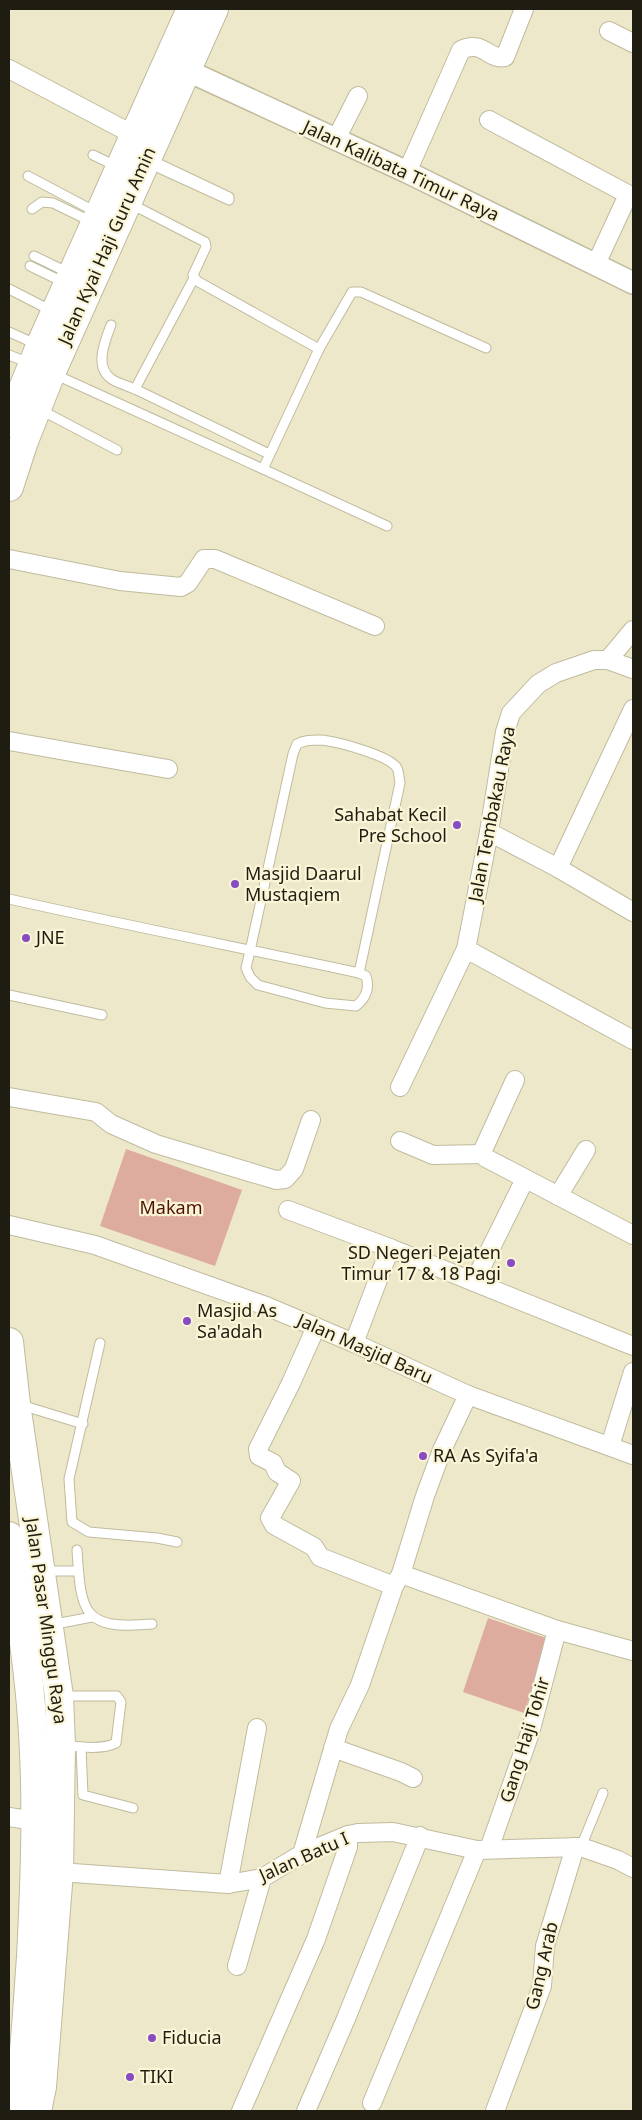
<svg xmlns="http://www.w3.org/2000/svg" width="642" height="2120" font-family="'Noto Sans',sans-serif">
  <rect width="100%" height="100%" fill="#eee8ca"/>
  <g fill="#ddac9e">
    <path d="M 126,1149 L 242,1190 L 215,1266 L 100,1226 Z"/>
    <path d="M 488,1618 L 549,1639 L 524,1713 L 463,1692 Z"/>
  </g>
  <g fill="none" stroke-linecap="round" stroke-linejoin="round">
    <defs>
      <g id="service">
        <path d="M 93,155 L 118,167"/>
        <path d="M 148,163 L 229,200 L 229,197 L 151,160"/>
        <path d="M 28,176 L 96,212"/>
        <path d="M 131,204 L 205,242 L 206,247 L 193,275 L 197,281 L 319,349"/>
        <path d="M 32,209 L 42,202 L 53,203 L 92,222"/>
        <path d="M 34,256 L 69,273"/>
        <path d="M 30,266 L 65,283"/>
        <path d="M 9,289 L 52,311"/>
        <path d="M 111,325 C 105,341 93,368 113,380 C 120,384 128,386 135,389 L 194,278"/>
        <path d="M 9,332 L 38,345"/>
        <path d="M 9,355 L 29,363"/>
        <path d="M 54,374 L 263,469 L 319,349 L 352,292 L 361,292 L 486,348"/>
        <path d="M 135,389 L 269,454"/>
        <path d="M 39,409 L 117,450"/>
        <path d="M 263,469 L 387,526"/>
        <path d="M 9,899 C 125,925 242,948 359,973 L 366,976 C 370,988 366,998 356,1006 L 325,1003 L 258,985 L 250,977 L 246,968 L 250,951 L 293,754 L 297,744 C 304,740 312,740 320,740 C 335,741 389,755 397,768 C 399,772 399,778 400,783 L 359,973"/>
        <path d="M 9,995 L 102,1015"/>
        <path d="M 100,1343 L 69,1479 L 72,1522 L 89,1532 L 157,1538 L 177,1542"/>
        <path d="M 21,1405 L 83,1424"/>
        <path d="M 77,1550 C 81,1614 83,1630 152,1624"/>
        <path d="M 43,1571 L 78,1571"/>
        <path d="M 50,1625 L 92,1617"/>
        <path d="M 61,1696 L 117,1696 L 121,1702 L 116,1743 C 102,1750 80,1747 64,1745"/>
        <path d="M 81,1747 L 83,1795 L 133,1808"/>
        <path d="M 581,1847 L 603,1793"/>
      </g>
      <g id="minor">
        <path d="M 609,31 L 633,43"/>
        <path d="M 9,69 L 134,135"/>
        <path d="M 489,120 L 633,197"/>
        <path d="M 336,139 L 358,96"/>
        <path d="M 407,172 L 461,50 C 483,39 489,61 505,57 L 524,9"/>
        <path d="M 596,264 L 628,195"/>
        <path d="M 9,559 L 120,581 L 181,587 L 188,583 L 204,559 L 215,559 L 375,626"/>
        <path d="M 608,660 L 633,669"/>
        <path d="M 9,741 L 168,769"/>
        <path d="M 489,832 L 558,868 L 633,912"/>
        <path d="M 558,868 L 633,709"/>
        <path d="M 466,949 L 633,1040"/>
        <path d="M 400,1087 L 466,949 L 489,832 L 505,732 L 511,713 L 538,684 L 556,673 L 594,660 L 608,660 L 633,630"/>
        <path d="M 9,1097 L 96,1112 L 111,1124 L 156,1144 L 276,1180 L 285,1179 L 294,1169 L 311,1120"/>
        <path d="M 400,1141 L 433,1155 L 483,1154"/>
        <path d="M 483,1154 L 486,1158 L 633,1235"/>
        <path d="M 483,1154 L 483,1150 L 515,1080"/>
        <path d="M 558,1196 L 586,1150"/>
        <path d="M 288,1210 L 390,1248"/>
        <path d="M 9,1225 L 95,1245 L 266,1306 L 354,1343 L 468,1395 L 633,1455"/>
        <path d="M 474,1282 L 633,1346"/>
        <path d="M 316,1327 L 291,1383 L 258,1449 L 259,1456 L 273,1463 L 277,1472 L 291,1481 L 270,1518 L 274,1525 L 314,1547 L 320,1557 L 394,1586"/>
        <path d="M 354,1343 L 390,1248 L 474,1282 L 525,1179"/>
        <path d="M 610,1446 L 633,1372"/>
        <path d="M 401,1574 L 557,1630 L 633,1651"/>
        <path d="M 333,1748 L 401,1772 L 413,1778"/>
        <path d="M 9,1817 L 35,1821"/>
        <path d="M 489,1849 L 530,1733 L 557,1630"/>
        <path d="M 302,1854 L 339,1729 L 360,1685 L 394,1586 L 401,1574 L 425,1496 L 442,1450 L 468,1395"/>
        <path d="M 59,1872 L 228,1884 L 262,1878 L 302,1854 L 348,1835 L 358,1833 L 393,1832 L 477,1850 L 581,1847 L 618,1860 L 633,1868"/>
        <path d="M 228,1884 L 257,1728"/>
        <path d="M 237,1966 L 262,1878"/>
        <path d="M 372,2103 L 477,1850"/>
        <path d="M 241,2111 L 316,1939 L 348,1847 L 348,1835"/>
        <path d="M 306,2111 L 345,2021 L 420,1836"/>
        <path d="M 495,2111 L 542,1986 L 545,1946 L 575,1847"/>
      </g>
      <path id="tertiary" d="M 173,64 L 407,172 L 633,283"/>
      <g id="primary">
        <path d="M 9,423 L 40,346 L 191,9"/>
        <path d="M 9,487 L 24,441 L 51,373 L 214,9"/>
        <path d="M 9,1342 L 16,1404 L 59,1696 L 61,1745 L 59,1872 L 42,2087 L 37,2111"/>
        <path d="M 9,1536 C 17,1597 28,1657 32,1719 C 38,1798 35,1878 31,1957 C 27,2009 25,2060 17,2111"/>
      </g>
    </defs>
    <use href="#service" stroke="#c0bb9e" stroke-width="11"/>
    <use href="#minor" stroke="#c0bb9e" stroke-width="20"/>
    <use href="#tertiary" stroke="#c0bb9e" stroke-width="24"/>
    <use href="#primary" stroke="#c0bb9e" stroke-width="30"/>
    <use href="#service" stroke="#fff" stroke-width="9"/>
    <use href="#minor" stroke="#fff" stroke-width="18"/>
    <use href="#tertiary" stroke="#fff" stroke-width="21"/>
    <use href="#primary" stroke="#fff" stroke-width="28"/>
  </g>
  <g fill="#894bc1" stroke="#fbf5d7" stroke-width="2">
    <circle cx="457" cy="825" r="5"/>
    <circle cx="235" cy="884" r="5"/>
    <circle cx="26" cy="938" r="5"/>
    <circle cx="511" cy="1263" r="5"/>
    <circle cx="187" cy="1321" r="5"/>
    <circle cx="423" cy="1456" r="5"/>
    <circle cx="152" cy="2038" r="5"/>
    <circle cx="130" cy="2077" r="5"/>
  </g>
  <g text-anchor="middle" stroke-width="4.5" stroke-linejoin="round" paint-order="stroke">
    <g font-size="18" fill="#1f1d12" stroke="#fbf5d7">
      <text transform="translate(401 171) rotate(25)" y="6">Jalan Kalibata Timur Raya</text>
      <text transform="translate(107 246) rotate(-66)" y="6">Jalan Kyai Haji Guru Amin</text>
      <text transform="translate(492 814) rotate(-79)" y="6">Jalan Tembakau Raya</text>
      <text transform="translate(365 1349) rotate(24)" y="6">Jalan Masjid Baru</text>
      <text transform="translate(46 1621) rotate(82)" y="6">Jalan Pasar Minggu Raya</text>
      <text transform="translate(525 1740) rotate(-73)" y="6">Gang Haji Tohir</text>
      <text transform="translate(304 1857) rotate(-24)" y="6">Jalan Batu I</text>
      <text transform="translate(542 1966) rotate(-77)" y="6">Gang Arab</text>
    </g>
    <g font-size="18" fill="#1f1d12" stroke="#fbf5d7" text-anchor="start">
      <text x="447" y="821" text-anchor="end">Sahabat Kecil<tspan x="447" dy="21">Pre School</tspan></text>
      <text x="245" y="880">Masjid Daarul<tspan x="245" dy="21">Mustaqiem</tspan></text>
      <text x="36" y="944">JNE</text>
      <text x="501" y="1259" text-anchor="end">SD Negeri Pejaten<tspan x="501" dy="21">Timur 17 &amp; 18 Pagi</tspan></text>
      <text x="197" y="1317">Masjid As<tspan x="197" dy="21">Sa'adah</tspan></text>
      <text x="433" y="1462">RA As Syifa'a</text>
      <text x="162" y="2044">Fiducia</text>
      <text x="140" y="2083">TIKI</text>
    </g>
    <g font-size="18" fill="#501200" stroke="#fbf5d7">
      <text x="171" y="1214">Makam</text>
    </g>
  </g>
  <rect width="642" height="2120" fill="none" stroke="#1f1d12" stroke-width="20"/>
</svg>
